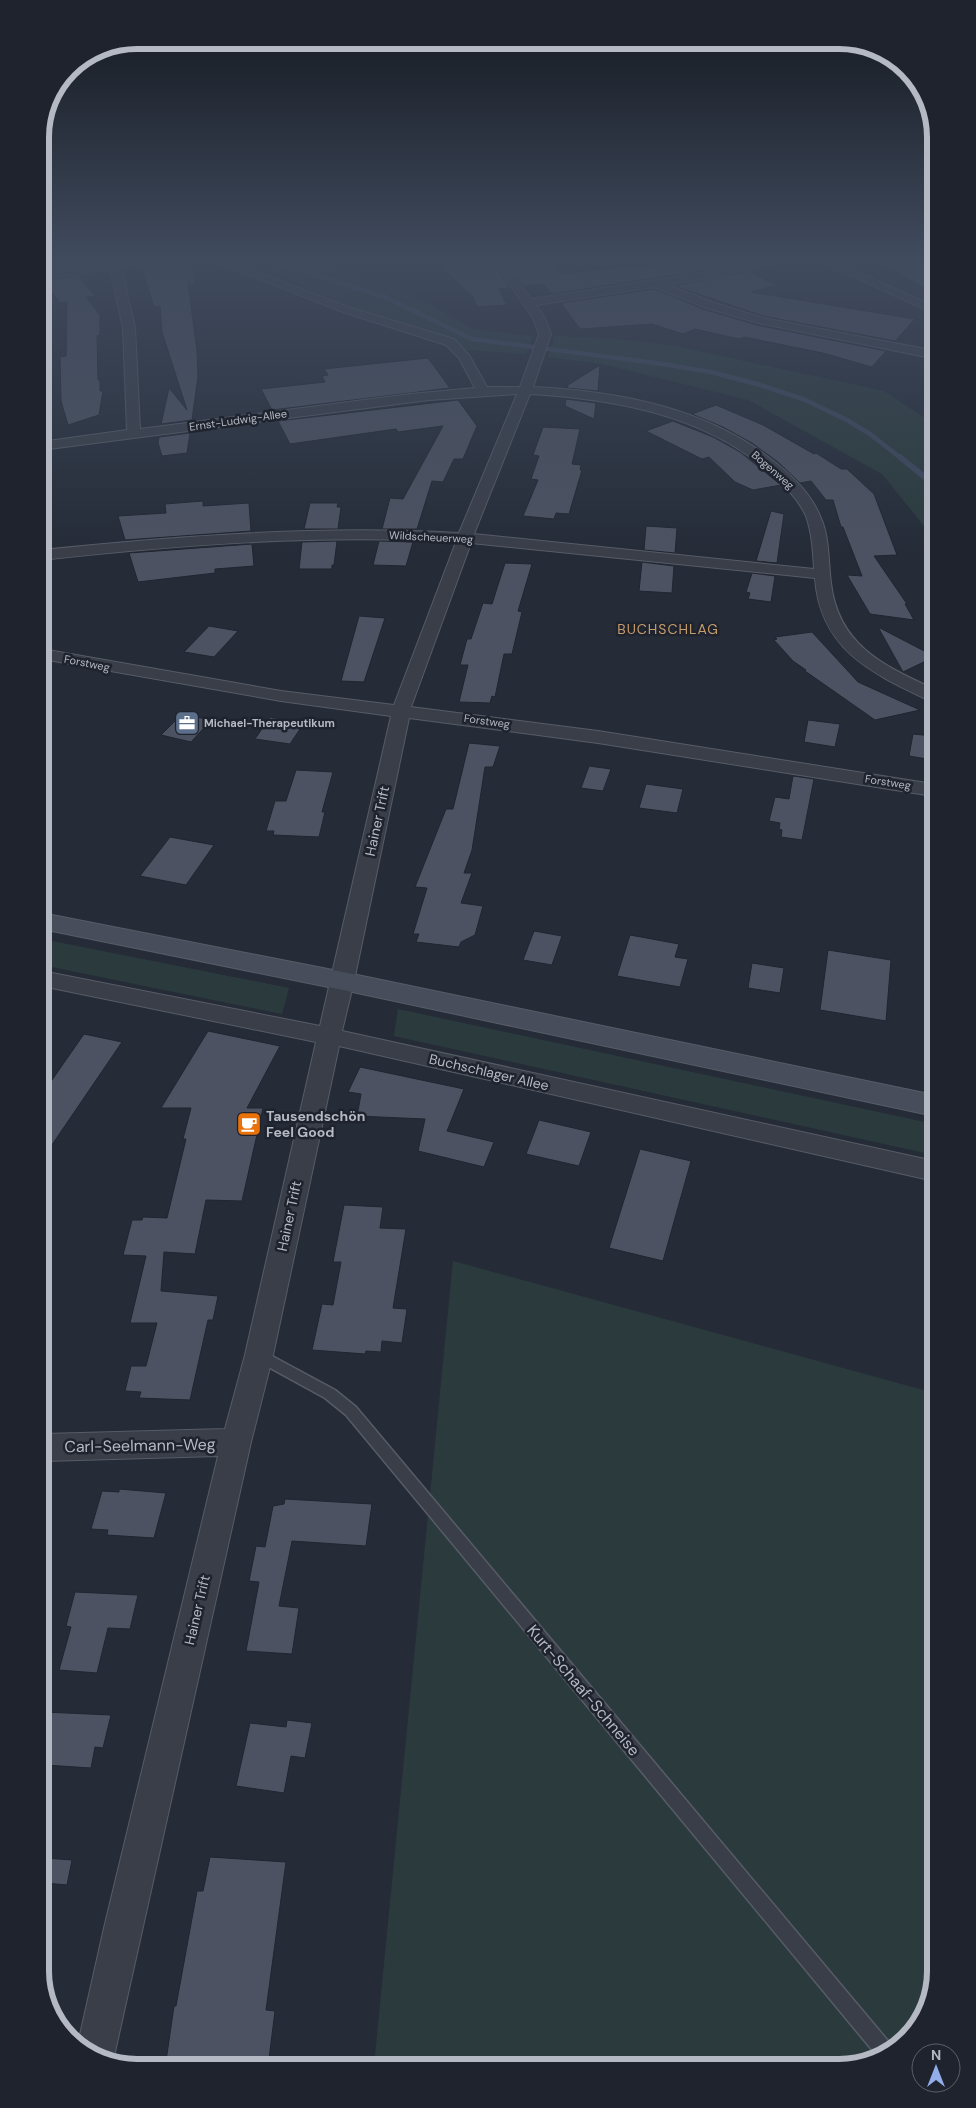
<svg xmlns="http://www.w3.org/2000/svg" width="976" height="2108" font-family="'DM Sans',sans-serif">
  <rect width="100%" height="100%" fill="#252c38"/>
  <g fill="#2b3b3d">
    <path d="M 227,257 L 305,257 L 387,281 L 475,330 L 533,336 L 526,354 L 467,350 L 430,331 L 354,308 L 254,264 Z"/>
    <path d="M 555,336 L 614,339 L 675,346 L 884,391 L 932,423 L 932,536 L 882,474 L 748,400 L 602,364 L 548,357 Z"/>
    <path d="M 42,939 L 289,988 L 282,1014 L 42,965 Z"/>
    <path d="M 398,1009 L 934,1124 L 934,1155 L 394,1036 Z"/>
    <path d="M 453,1261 L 934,1393 L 936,1972 L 916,2030 L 871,2063 L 374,2066 Z"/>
  </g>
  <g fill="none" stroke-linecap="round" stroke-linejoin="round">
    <path stroke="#3d485f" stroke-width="4.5" d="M 259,257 L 385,297 L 472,339 L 663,364 L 711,372 L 757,384 L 803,399 L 847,420 L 870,434 L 902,459"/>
    <path stroke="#3d485f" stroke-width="5.5" d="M 900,457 L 932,483"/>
  </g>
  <g fill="#4c5261" stroke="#202530">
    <path d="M 64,257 L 71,266 L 41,271 L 41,258 Z"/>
    <path d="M 171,257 L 193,257 L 195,286 L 188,283 L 197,351 L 198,376 L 192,420 L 161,424 L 169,388 L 187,410 L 162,332 L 160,306 L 154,307 L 141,266 L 164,262 Z"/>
    <path d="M 472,257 L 489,257 L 510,288 L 499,289 L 507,305 L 477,307 L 473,297 L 440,266 Z"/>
    <path d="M 503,257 L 548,257 L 560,273 L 672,264 L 661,257 L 720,257 L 734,264 L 707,270 L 552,294 L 543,284 L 524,286 Z"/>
    <path d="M 868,257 L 931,257 L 931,291 Z"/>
    <path d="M 748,271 L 777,285 L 751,292 L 915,319 L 895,341 L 763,316 L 675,286 Z"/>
    <path d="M 78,275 L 95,296 L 86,297 L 100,315 L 100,335 L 97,336 L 98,380 L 100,380 L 100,391 L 103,391 L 99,415 L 68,425 L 61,401 L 60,357 L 66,356 L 67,302 L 60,303 L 43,281 Z"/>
    <path d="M 654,289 L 703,309 L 757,325 L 886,351 L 872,367 L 823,353 L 744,337 L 740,339 L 721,335 L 695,329 L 683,334 L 652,324 L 580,329 L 561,303 Z"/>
    <path d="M 428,358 L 450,388 L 272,410 L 261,389 L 325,382 L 322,376 L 328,375 L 324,369 Z"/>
    <path d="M 600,365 L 598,391 L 567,388 L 568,385 Z"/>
    <path d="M 566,399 L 596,403 L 594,419 L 565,406 Z"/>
    <path d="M 458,400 L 477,426 L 463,459 L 454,459 L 443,482 L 432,481 L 417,529 L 382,529 L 390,498 L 403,499 L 443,426 L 398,432 L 396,429 L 290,444 L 278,421 Z"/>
    <path d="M 716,405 L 763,425 L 814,454 L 816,453 L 841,469 L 847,469 L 874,494 L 897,555 L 874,556 L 907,604 L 905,604 L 914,620 L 870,614 L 847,575 L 862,576 L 843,527 L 841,527 L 833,500 L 826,500 L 811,481 L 800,483 L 778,462 L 752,443 L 723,427 L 692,414 Z"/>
    <path d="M 673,421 L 713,437 L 740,452 L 781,485 L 753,490 L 735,482 L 709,457 L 702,459 L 646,431 Z"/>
    <path d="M 543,427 L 580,429 L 572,464 L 581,465 L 580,470 L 582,470 L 569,514 L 556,513 L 554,519 L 523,516 L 538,480 L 531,479 L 539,456 L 533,455 Z"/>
    <path d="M 190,433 L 187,453 L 162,456 L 158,443 L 159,437 Z"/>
    <path d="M 203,501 L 203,506 L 249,503 L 251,531 L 125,540 L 118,516 L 166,513 L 165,504 Z"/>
    <path d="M 310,503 L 338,503 L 337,507 L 341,507 L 338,529 L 304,529 Z"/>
    <path d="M 771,511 L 784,514 L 777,563 L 756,561 Z"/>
    <path d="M 646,526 L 677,528 L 675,553 L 644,550 Z"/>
    <path d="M 337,541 L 334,565 L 332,565 L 332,569 L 299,569 L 302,542 Z"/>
    <path d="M 379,541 L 413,542 L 406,566 L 373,565 Z"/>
    <path d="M 252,544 L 254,566 L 215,569 L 215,573 L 138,582 L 129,553 Z"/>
    <path d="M 642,562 L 674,566 L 672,593 L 639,591 Z"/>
    <path d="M 505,563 L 532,564 L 518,611 L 522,612 L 512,654 L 504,654 L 495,697 L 492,696 L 490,703 L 459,702 L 468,665 L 460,665 L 467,639 L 471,639 L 483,603 L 492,604 Z"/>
    <path d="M 752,573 L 775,576 L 771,602 L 748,599 L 750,593 L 746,592 Z"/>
    <path d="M 359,616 L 385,618 L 364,682 L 341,681 Z"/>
    <path d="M 209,626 L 238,631 L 214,657 L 184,652 Z"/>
    <path d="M 878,627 L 932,655 L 932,658 L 903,672 Z"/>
    <path d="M 812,632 L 858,682 L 920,710 L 875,720 L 805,671 L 806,670 L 793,661 L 774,640 L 777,639 L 775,637 Z"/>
    <path d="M 182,714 L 211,720 L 191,742 L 161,735 Z"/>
    <path d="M 270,717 L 304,723 L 290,744 L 255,739 Z"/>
    <path d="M 808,720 L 840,724 L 835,747 L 804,742 Z"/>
    <path d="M 913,734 L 933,736 L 933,760 L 909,756 Z"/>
    <path d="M 469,743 L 500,746 L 493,767 L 485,767 L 472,850 L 464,873 L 472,873 L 461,903 L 483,906 L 475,935 L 461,942 L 459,947 L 416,942 L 419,934 L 413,934 L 427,888 L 415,887 L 446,809 L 453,809 Z"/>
    <path d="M 589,766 L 611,769 L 603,791 L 581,788 Z"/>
    <path d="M 296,770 L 333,772 L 322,812 L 325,812 L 319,837 L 273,835 L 274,831 L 266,831 L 275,801 L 286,801 Z"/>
    <path d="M 793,776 L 814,779 L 802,840 L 781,837 L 782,830 L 779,829 L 780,823 L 769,821 L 775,797 L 789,799 Z"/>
    <path d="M 646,784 L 683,789 L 677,813 L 639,808 Z"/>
    <path d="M 170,837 L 214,845 L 186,885 L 140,876 Z"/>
    <path d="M 534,931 L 562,936 L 552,965 L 523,960 Z"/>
    <path d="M 630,935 L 679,944 L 675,957 L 688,959 L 680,987 L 617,976 Z"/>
    <path d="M 828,950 L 891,960 L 886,1021 L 820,1010 Z"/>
    <path d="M 752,963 L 784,968 L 780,993 L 748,988 Z"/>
    <path d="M 208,1031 L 280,1046 L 247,1108 L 263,1108 L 242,1201 L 206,1200 L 195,1254 L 164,1252 L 161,1291 L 218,1296 L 213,1320 L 208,1320 L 190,1400 L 139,1398 L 141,1392 L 125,1391 L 131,1366 L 146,1366 L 157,1323 L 130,1323 L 146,1256 L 123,1255 L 132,1220 L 142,1220 L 143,1217 L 167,1218 L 186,1139 L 183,1139 L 191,1108 L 161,1108 Z"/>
    <path d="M 84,1034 L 122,1042 L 43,1158 L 43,1093 Z"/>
    <path d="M 360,1067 L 464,1089 L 447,1131 L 494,1142 L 484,1167 L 418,1151 L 425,1119 L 357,1116 L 361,1094 L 348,1092 Z"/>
    <path d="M 539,1120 L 591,1132 L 579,1166 L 526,1154 Z"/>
    <path d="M 640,1149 L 691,1161 L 663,1261 L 609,1248 Z"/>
    <path d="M 344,1205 L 383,1207 L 380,1228 L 406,1229 L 393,1308 L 407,1309 L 402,1343 L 382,1341 L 381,1352 L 366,1351 L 365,1354 L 312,1350 L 322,1304 L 333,1305 L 341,1262 L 333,1262 Z"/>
    <path d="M 119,1489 L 166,1493 L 154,1538 L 107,1535 L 108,1530 L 91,1529 L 102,1491 L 119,1492 Z"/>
    <path d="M 285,1499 L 372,1504 L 366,1546 L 292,1541 L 279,1606 L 299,1608 L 292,1654 L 246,1651 L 259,1582 L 249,1581 L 256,1546 L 265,1547 L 273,1506 L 284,1504 Z"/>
    <path d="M 75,1592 L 138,1595 L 130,1629 L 108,1628 L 97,1673 L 59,1670 L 71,1627 L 66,1626 Z"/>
    <path d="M 44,1712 L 111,1715 L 103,1748 L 95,1747 L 91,1768 L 45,1765 Z"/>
    <path d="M 287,1720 L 312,1723 L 305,1758 L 291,1756 L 284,1793 L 236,1786 L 250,1723 L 286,1727 Z"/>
    <path d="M 210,1857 L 286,1862 L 266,2010 L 275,2011 L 268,2067 L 165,2068 L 174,2006 L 176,2006 L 197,1891 L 203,1891 Z"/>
    <path d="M 45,1858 L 72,1860 L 67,1885 L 45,1883 Z"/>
  </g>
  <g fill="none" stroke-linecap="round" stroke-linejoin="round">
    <defs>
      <path id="lane" d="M 259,1349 L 335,1390 L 356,1407 L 893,2047 L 878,2057 L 346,1415 L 325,1398 L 254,1359 L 252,1355 L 254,1351 Z"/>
      <g id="street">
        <path d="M 142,257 L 169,257 L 164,260 L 121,267 L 135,328 L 140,429 L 410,394 L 475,388 L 459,358 L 446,345 L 343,312 L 203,257 L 219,257 L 351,308 L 454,339 L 469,355 L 487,387 L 520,387 L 539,334 L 533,318 L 491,257 L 501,257 L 531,299 L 707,272 L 774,257 L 794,257 L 789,260 L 707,278 L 668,285 L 712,302 L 763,318 L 931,350 L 931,358 L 758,323 L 704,307 L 654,287 L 536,305 L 545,318 L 551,334 L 533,387 C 618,391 710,408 777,464 C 795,479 811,494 820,516 C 830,537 828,561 831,583 C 838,644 882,665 932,688 L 932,700 L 926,699 C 869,672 820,648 815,578 L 471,543 L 411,707 L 598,731 L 933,784 L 933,796 L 598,743 L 409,718 L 354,981 L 342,1031 L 934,1161 L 934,1181 L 339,1046 L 273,1355 L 251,1442 L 113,2061 L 77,2048 L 104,1928 L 218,1456 L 44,1461 L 44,1434 L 225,1429 L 245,1355 L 316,1042 L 42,986 L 42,971 L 320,1026 L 391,716 L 281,701 L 42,659 L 42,649 L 281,691 L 394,705 L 456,542 C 317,534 179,545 41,560 L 41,550 C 181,536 319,525 459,533 L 517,394 L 429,400 L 41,450 L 41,442 L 127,430 L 123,328 L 110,269 L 41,279 L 41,273 ZM 530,394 C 613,399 701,414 767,470 C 783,484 797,497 806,516 C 812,533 813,551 814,569 L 474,534 Z"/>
        <path d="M 811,257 L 825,257 L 931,305 L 931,312 Z"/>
      </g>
      <path id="secondary" d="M 42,913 L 343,972 L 934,1095 L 934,1116 L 343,990 L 42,929 Z"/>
    </defs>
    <use href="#lane" stroke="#575c67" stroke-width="3"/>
    <use href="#street" stroke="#575c67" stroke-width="2"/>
    <use href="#secondary" stroke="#575c67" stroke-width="2"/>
    <use href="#lane" fill="#393e49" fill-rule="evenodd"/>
    <use href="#street" fill="#393e49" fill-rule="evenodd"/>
    <use href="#secondary" fill="#474d5b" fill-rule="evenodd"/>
  </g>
  <linearGradient id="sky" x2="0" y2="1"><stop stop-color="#14181f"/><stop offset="0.47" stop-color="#404b5e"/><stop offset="1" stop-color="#404b5e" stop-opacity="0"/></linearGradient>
  <rect width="976" height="552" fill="url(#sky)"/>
  <defs>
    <symbol id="office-square" viewBox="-11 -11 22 22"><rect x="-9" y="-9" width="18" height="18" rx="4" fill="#5c6f8a" stroke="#1e232e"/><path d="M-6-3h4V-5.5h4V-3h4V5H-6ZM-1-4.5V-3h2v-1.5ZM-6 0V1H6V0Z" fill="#fff"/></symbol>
    <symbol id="cafe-square" viewBox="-11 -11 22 22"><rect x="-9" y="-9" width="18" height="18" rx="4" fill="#e8710a" stroke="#1e232e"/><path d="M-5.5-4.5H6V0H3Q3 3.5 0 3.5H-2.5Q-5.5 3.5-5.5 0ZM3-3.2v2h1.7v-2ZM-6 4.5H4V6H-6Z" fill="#fff"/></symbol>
  </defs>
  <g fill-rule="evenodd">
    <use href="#office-square" x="173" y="709" width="28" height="28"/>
    <use href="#cafe-square" x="235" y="1110" width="28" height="28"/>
  </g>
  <g text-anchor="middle" stroke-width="5" stroke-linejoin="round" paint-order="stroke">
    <g font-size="11" fill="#b4b9c4" stroke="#1e232e">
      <text transform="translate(238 420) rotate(-8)" y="4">Ernst-Ludwig-Allee</text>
      <text transform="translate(773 470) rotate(41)" y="4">Bogenweg</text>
      <text transform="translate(431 537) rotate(3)" y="4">Wildscheuerweg</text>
      <text transform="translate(87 663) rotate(11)" y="4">Forstweg</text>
      <text transform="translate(487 721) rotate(8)" y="4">Forstweg</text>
      <text transform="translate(888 782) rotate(9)" y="4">Forstweg</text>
    </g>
    <g font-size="11" font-weight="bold" fill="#b4b9c4" stroke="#1e232e" text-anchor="start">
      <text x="204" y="727">Michael-Therapeutikum</text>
    </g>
    <g font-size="14" letter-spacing="1" fill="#c69c6d" stroke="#1e232e">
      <text x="668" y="634">BUCHSCHLAG</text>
    </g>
    <g font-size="14" fill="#b4b9c4" stroke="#1e232e">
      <text transform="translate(377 821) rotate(-78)" y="5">Hainer Trift</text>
      <text transform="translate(489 1072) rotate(13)" y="5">Buchschlager Allee</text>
      <text transform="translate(289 1216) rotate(-78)" y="5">Hainer Trift</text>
      <text transform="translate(197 1610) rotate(-77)" y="5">Hainer Trift</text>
    </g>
    <g font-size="14" font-weight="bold" fill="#b4b9c4" stroke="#1e232e" text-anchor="start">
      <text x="266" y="1121">Tausendschön<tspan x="266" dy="16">Feel Good</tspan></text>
    </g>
    <g font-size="16" fill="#b4b9c4" stroke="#1e232e">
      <text transform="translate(140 1445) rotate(-1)" y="6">Carl-Seelmann-Weg</text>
      <text transform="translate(584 1690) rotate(50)" y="6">Kurt-Schaaf-Schneise</text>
    </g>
  </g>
  <path d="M0 0H976V2108H0ZM137 49H839A88 88 0 0 1 927 137V1971A88 88 0 0 1 839 2059H137A88 88 0 0 1 49 1971V137A88 88 0 0 1 137 49Z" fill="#1e232e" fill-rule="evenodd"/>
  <path fill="none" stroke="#b4b9c4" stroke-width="6" d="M137 49H839A88 88 0 0 1 927 137V1971A88 88 0 0 1 839 2059H137A88 88 0 0 1 49 1971V137A88 88 0 0 1 137 49Z"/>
  <g transform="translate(936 2068)"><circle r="24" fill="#1e232e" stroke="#5a5f6a"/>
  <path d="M0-4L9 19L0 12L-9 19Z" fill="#93adea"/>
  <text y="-8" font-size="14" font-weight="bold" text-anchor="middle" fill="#b4b9c4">N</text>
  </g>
</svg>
